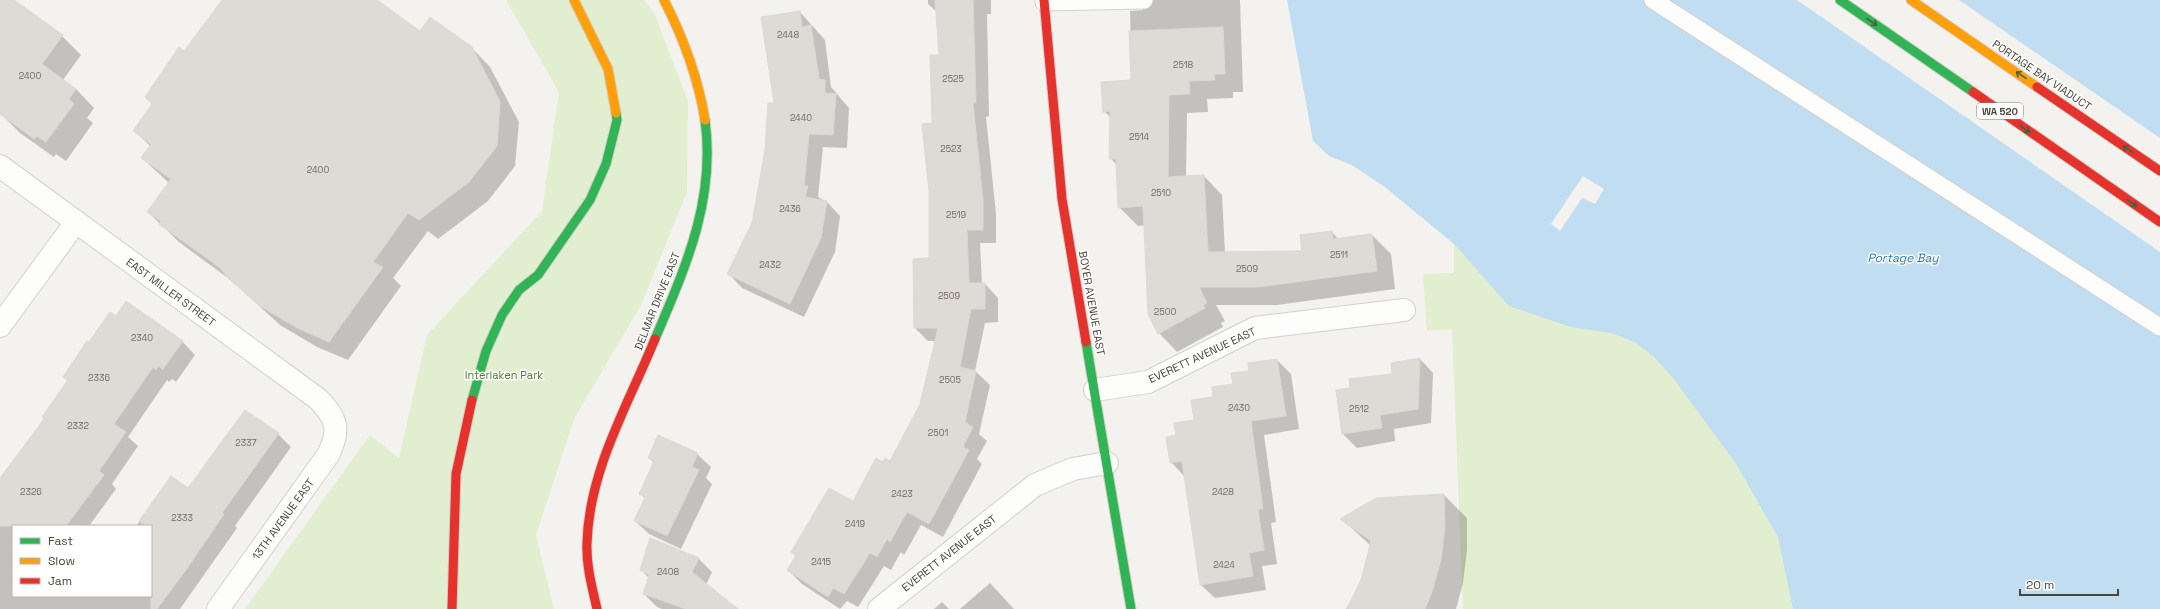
<svg xmlns="http://www.w3.org/2000/svg" width="2160" height="609" font-family="'Space Grotesk',sans-serif">
  <rect width="100%" height="100%" fill="#f4f2ee"/>
  <g fill="#e1eecf">
    <path d="M 506,0 L 644,0 L 655,15 L 688,101 L 687,192 L 641,305 L 574,419 L 536,535 L 554,609 L 245,609 L 370,435 L 399,458 L 427,335 L 542,211 L 559,92 Z"/>
    <path d="M 1352,165 L 2160,609 L 1463,609 L 1452,329 L 1427,331 L 1423,274 L 1454,273 L 1454,244 L 1385,187 Z"/>
  </g>
  <path fill="#c0ddf1" d="M 1287,0 L 2160,0 L 2160,609 L 1793,609 L 1778,537 L 1735,462 L 1673,378 L 1653,356 L 1635,342 L 1611,333 L 1571,327 L 1509,306 L 1454,244 L 1385,187 L 1352,165 L 1329,156 L 1313,141 Z"/>
  <g fill="#f4f2ee">
    <path d="M 1797,0 L 1959,0 L 2160,138 L 2160,252 Z"/>
    <path d="M 1583,176 L 1604,189 L 1595,204 L 1582,198 L 1560,231 L 1551,224 Z"/>
  </g>
  <g fill="#0003">
    <path d="M 0,0 L 13,0 L 62,36 L 81,55 L 63,80 L 76,89 L 94,108 L 87,118 L 93,123 L 66,161 L 56,154 L 54,157 L 20,133 L 1,114 Z"/>
    <path d="M 223,0 L 375,0 L 420,32 L 471,47 L 490,67 L 519,122 L 515,166 L 488,201 L 438,239 L 428,231 L 393,278 L 401,286 L 348,360 L 317,347 L 280,325 L 232,281 L 179,242 L 148,212 L 169,183 L 142,158 L 150,146 L 134,130 L 153,104 L 185,52 Z"/>
    <path d="M 928,0 L 991,0 L 991,14 L 987,14 L 989,116 L 986,117 L 996,214 L 996,243 L 980,243 L 982,284 L 985,284 L 998,298 L 998,322 L 985,323 L 975,371 L 990,385 L 979,434 L 987,441 L 977,459 L 982,464 L 943,537 L 921,525 L 904,555 L 901,552 L 891,570 L 884,566 L 858,607 L 847,601 L 840,609 L 802,584 L 788,570 L 853,502 L 883,463 L 890,462 L 921,404 L 936,341 L 928,341 L 915,328 L 930,259 L 933,124 L 940,56 L 937,12 L 928,4 Z"/>
    <path d="M 1125,0 L 1240,0 L 1243,92 L 1233,92 L 1233,98 L 1207,99 L 1208,112 L 1187,113 L 1186,177 L 1204,176 L 1222,195 L 1225,252 L 1303,252 L 1332,232 L 1339,240 L 1372,235 L 1391,254 L 1395,289 L 1277,305 L 1216,305 L 1225,321 L 1221,323 L 1223,327 L 1177,352 L 1159,333 L 1145,225 L 1138,226 L 1119,207 L 1117,165 L 1110,158 L 1111,118 L 1104,111 L 1132,81 L 1130,11 L 1143,10 L 1143,9 Z"/>
    <path d="M 800,12 L 825,40 L 831,87 L 849,108 L 847,148 L 823,147 L 818,197 L 827,202 L 840,216 L 835,252 L 804,317 L 742,288 L 729,274 L 753,223 L 775,104 Z"/>
    <path d="M 116,317 L 182,341 L 195,355 L 176,382 L 172,379 L 169,382 L 167,380 L 128,437 L 138,446 L 112,484 L 116,489 L 89,526 L 13,526 L 13,596 L 151,596 L 151,526 L 137,525 L 171,478 L 188,490 L 278,434 L 291,447 L 235,526 L 237,528 L 180,609 L 0,609 L 0,480 L 45,419 L 68,381 L 64,377 L 89,344 Z"/>
    <path d="M 1420,359 L 1433,373 L 1431,423 L 1394,429 L 1395,441 L 1357,448 L 1343,434 L 1337,391 L 1352,389 L 1393,375 Z"/>
    <path d="M 1277,360 L 1291,374 L 1299,429 L 1264,435 L 1276,522 L 1271,523 L 1277,564 L 1262,566 L 1266,590 L 1215,598 L 1201,585 L 1185,477 L 1171,462 L 1177,436 L 1195,421 L 1214,398 L 1250,372 Z"/>
    <path d="M 697,454 L 711,467 L 706,478 L 712,484 L 681,549 L 649,534 L 635,521 L 646,499 L 640,494 L 654,463 L 649,458 Z"/>
    <path d="M 1444,495 L 1467,518 L 1467,550 L 1463,583 L 1456,609 L 1346,609 L 1362,581 L 1371,546 L 1342,519 Z"/>
    <path d="M 650,539 L 699,559 L 712,572 L 706,585 L 735,609 L 662,609 L 657,607 L 644,594 L 649,578 L 641,570 Z"/>
    <path d="M 990,583 L 1014,609 L 960,609 Z"/>
    <path d="M 942,602 L 949,609 L 934,609 Z"/>
  </g>
  <g fill="#dedbd6" stroke="#dcd9d4">
    <path d="M 0,0 L 14,0 L 63,35 L 42,64 L 76,89 L 69,99 L 74,104 L 46,142 L 37,136 L 34,139 L 0,114 Z"/>
    <path d="M 222,0 L 377,0 L 420,31 L 430,17 L 472,47 L 500,102 L 497,146 L 469,182 L 419,220 L 408,213 L 373,262 L 383,267 L 329,342 L 297,328 L 260,306 L 229,279 L 219,267 L 159,224 L 161,221 L 147,212 L 171,179 L 141,158 L 151,144 L 133,131 L 152,104 L 145,97 L 179,47 L 184,51 Z"/>
    <path d="M 935,0 L 973,0 L 976,103 L 973,103 L 983,200 L 983,230 L 967,230 L 969,283 L 985,283 L 985,309 L 971,309 L 960,367 L 976,371 L 965,422 L 973,427 L 963,447 L 969,450 L 929,524 L 907,512 L 890,542 L 887,539 L 877,557 L 870,553 L 844,594 L 833,588 L 828,597 L 787,570 L 796,556 L 791,552 L 829,488 L 853,501 L 876,458 L 883,462 L 885,458 L 890,461 L 920,404 L 938,328 L 914,328 L 913,259 L 929,258 L 929,191 L 922,124 L 932,123 L 930,55 L 939,55 Z"/>
    <path d="M 800,11 L 802,27 L 811,25 L 819,79 L 825,80 L 825,93 L 836,94 L 833,135 L 809,134 L 804,186 L 808,186 L 805,197 L 827,201 L 821,238 L 790,304 L 727,274 L 752,223 L 765,150 L 768,103 L 774,103 L 761,17 Z"/>
    <path d="M 1223,27 L 1225,74 L 1214,74 L 1215,80 L 1189,81 L 1190,94 L 1169,95 L 1168,177 L 1204,175 L 1208,252 L 1302,251 L 1300,235 L 1332,231 L 1333,239 L 1372,234 L 1377,271 L 1258,287 L 1199,287 L 1207,303 L 1203,305 L 1205,308 L 1158,334 L 1148,314 L 1143,206 L 1118,208 L 1116,159 L 1109,159 L 1110,111 L 1103,112 L 1101,82 L 1131,80 L 1129,31 Z"/>
    <path d="M 126,301 L 183,341 L 163,369 L 158,366 L 156,370 L 153,367 L 114,424 L 126,432 L 99,471 L 104,475 L 66,526 L 0,526 L 0,478 L 44,419 L 42,417 L 68,380 L 63,377 L 87,341 L 89,342 L 110,312 L 116,316 Z"/>
    <path d="M 1420,358 L 1418,409 L 1380,415 L 1382,428 L 1342,434 L 1336,390 L 1350,388 L 1349,379 L 1392,374 L 1391,363 Z"/>
    <path d="M 1277,359 L 1286,416 L 1251,421 L 1263,509 L 1258,509 L 1264,550 L 1249,553 L 1253,576 L 1200,585 L 1182,461 L 1170,463 L 1166,437 L 1176,435 L 1174,423 L 1194,420 L 1191,400 L 1213,397 L 1212,387 L 1233,384 L 1231,373 L 1249,371 L 1248,363 Z"/>
    <path d="M 245,410 L 279,433 L 222,513 L 224,514 L 188,567 L 157,609 L 151,609 L 151,526 L 147,526 L 139,521 L 171,476 L 188,488 Z"/>
    <path d="M 658,435 L 698,453 L 692,467 L 699,470 L 667,536 L 634,521 L 645,497 L 639,494 L 654,461 L 648,458 Z"/>
    <path d="M 1444,494 L 1445,527 L 1441,560 L 1432,592 L 1425,609 L 1347,609 L 1361,580 L 1371,541 L 1340,519 L 1376,498 Z"/>
    <path d="M 650,538 L 699,558 L 692,572 L 738,609 L 686,609 L 643,594 L 649,575 L 640,570 Z"/>
  </g>
  <g fill="none" stroke-linecap="round" stroke-linejoin="round">
    <defs>
      <g id="lane">
        <path d="M 1653,0 L 2160,327"/>
        <path d="M 1044,2 L 1144,0"/>
      </g>
      <g id="street">
        <path d="M 0,166 L 318,399 C 338,419 340,431 328,455 L 218,609"/>
        <path d="M 0,326 L 76,222"/>
        <path d="M 1095,390 L 1148,382 L 1255,328 L 1404,310"/>
        <path d="M 879,609 L 1035,485 L 1073,469 L 1107,463"/>
      </g>
      <g id="fast">
        <path d="M 1840,0 L 1973,92"/>
        <path d="M 655,339 C 685,268 716,201 705,120"/>
        <path d="M 1086,342 L 1131,609"/>
        <path d="M 472,400 L 486,351 L 502,315 L 519,290 L 538,275 L 590,200 L 606,164 L 617,120 L 616,113"/>
      </g>
      <g id="slow">
        <path d="M 574,0 L 608,69 L 616,113"/>
        <path d="M 664,0 C 684,39 698,77 705,120"/>
        <path d="M 1911,0 L 2037,87"/>
      </g>
      <g id="jam">
        <path d="M 1044,0 L 1062,199 L 1086,342"/>
        <path d="M 2037,87 L 2160,171"/>
        <path d="M 1973,92 L 2160,222"/>
        <path d="M 452,609 L 456,474 L 472,400"/>
        <path d="M 597,609 C 592,587 586,565 587,543 C 589,470 628,405 655,339"/>
      </g>
    </defs>
    <use href="#lane" stroke="#d2d0cb" stroke-width="19"/>
    <use href="#street" stroke="#d2d0cb" stroke-width="24"/>
    <use href="#fast" stroke="#d3cfc5" stroke-width="11"/>
    <use href="#slow" stroke="#d3cfc5" stroke-width="11"/>
    <use href="#jam" stroke="#d3cfc5" stroke-width="11"/>
    <use href="#lane" stroke="#fdfdfc" stroke-width="17"/>
    <use href="#street" stroke="#fdfdfc" stroke-width="22"/>
    <use href="#fast" stroke="#30b455" stroke-width="9"/>
    <use href="#slow" stroke="#ff9f0a" stroke-width="9"/>
    <use href="#jam" stroke="#e5322d" stroke-width="9"/>
  </g>
  <defs><path id="oneway-shaft" d="M-6 0H5M1.5-3L5.5 0L1.5 3" fill="none" stroke-width="1.6" stroke-linecap="round" stroke-linejoin="round"/></defs>
  <g stroke="#446040">
    <use href="#oneway-shaft" transform="translate(1872 22) rotate(35)"/>
    <use href="#oneway-shaft" transform="translate(2021 75) rotate(-146)"/>
    <use href="#oneway-shaft" transform="translate(2025 129) rotate(35)"/>
    <use href="#oneway-shaft" transform="translate(2128 149) rotate(-146)"/>
    <use href="#oneway-shaft" transform="translate(2132 203) rotate(35)"/>
  </g>
  <g text-anchor="middle" stroke-width="3" stroke-linejoin="round" paint-order="stroke">
    <g font-size="9" fill="#706a61">
      <text x="788" y="38">2448</text>
      <text x="1183" y="68">2518</text>
      <text x="30" y="79">2400</text>
      <text x="953" y="82">2525</text>
      <text x="801" y="121">2440</text>
      <text x="1139" y="140">2514</text>
      <text x="951" y="152">2523</text>
      <text x="318" y="173">2400</text>
      <text x="1161" y="196">2510</text>
      <text x="790" y="212">2436</text>
      <text x="956" y="218">2519</text>
      <text x="1339" y="258">2511</text>
      <text x="770" y="268">2432</text>
      <text x="1247" y="272">2509</text>
      <text x="949" y="299">2509</text>
      <text x="1165" y="315">2500</text>
      <text x="142" y="341">2340</text>
      <text x="99" y="381">2336</text>
      <text x="950" y="383">2505</text>
      <text x="1239" y="411">2430</text>
      <text x="1359" y="412">2512</text>
      <text x="78" y="429">2332</text>
      <text x="938" y="436">2501</text>
      <text x="246" y="446">2337</text>
      <text x="31" y="495">2326</text>
      <text x="1223" y="495">2428</text>
      <text x="902" y="497">2423</text>
      <text x="182" y="521">2333</text>
      <text x="855" y="527">2419</text>
      <text x="821" y="565">2415</text>
      <text x="1224" y="568">2424</text>
      <text x="668" y="575">2408</text>
    </g>
    <rect fill="#fff" stroke="#817c74" stroke-width="1" x="1977" y="103" width="46" height="16" rx="3"/>
    <g font-size="10" font-weight="bold" fill="#4b4439">
      <text x="2000" y="115">WA 520</text>
    </g>
    <g font-size="11" fill="#4b4439" stroke="#fff">
      <text transform="translate(2042 75) rotate(34)" y="4">PORTAGE BAY VIADUCT</text>
      <text transform="translate(171 292) rotate(36)" y="4">EAST MILLER STREET</text>
      <text transform="translate(657 301) rotate(-68)" y="4">DELMAR DRIVE EAST</text>
      <text transform="translate(1092 303) rotate(80)" y="4">BOYER AVENUE EAST</text>
      <text transform="translate(1202 355) rotate(-25)" y="4">EVERETT AVENUE EAST</text>
      <text transform="translate(283 519) rotate(-54)" y="4">13TH AVENUE EAST</text>
      <text transform="translate(949 553) rotate(-38)" y="4">EVERETT AVENUE EAST</text>
    </g>
    <g font-size="11" fill="#4a7f2a" stroke="#fff">
      <text x="504" y="379">Interlaken Park</text>
    </g>
    <g font-size="12" font-style="italic" fill="#2e7ab2" stroke="#fff">
      <text x="1903" y="262">Portage Bay</text>
    </g>
  </g>
  <rect x="12" y="525" width="140" height="72" fill="#ffffff" stroke="#b7b4b0"/>
  <rect x="20" y="538" width="20" height="6" fill="#30b455" stroke="#b7b4b0"/>
  <text x="48" y="545" font-size="12" fill="#4b4439">Fast</text>
  <rect x="20" y="558" width="20" height="6" fill="#ff9f0a" stroke="#b7b4b0"/>
  <text x="48" y="565" font-size="12" fill="#4b4439">Slow</text>
  <rect x="20" y="578" width="20" height="6" fill="#e5322d" stroke="#b7b4b0"/>
  <text x="48" y="585" font-size="12" fill="#4b4439">Jam</text>
  <path d="M2020 589v6h98v-6" fill="none" stroke="#4b4439" stroke-width="2"/>
  <text x="2026" y="589" font-size="12" fill="#4b4439" stroke="#ffffff" stroke-width="3" paint-order="stroke">20 m</text>
</svg>
